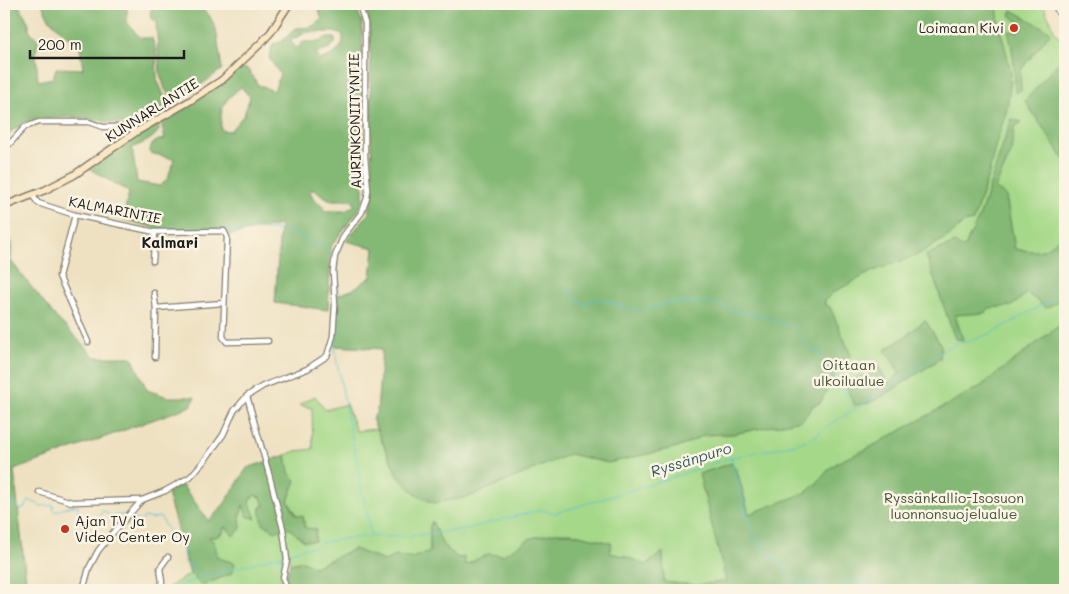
<svg xmlns="http://www.w3.org/2000/svg" width="1069" height="594" font-family="Mali,sans-serif">
  <rect width="100%" height="100%" fill="#fcf5e5"/>
  <filter id="ink" filterUnits="userSpaceOnUse"><feTurbulence type="fractalNoise" baseFrequency=".02" numOctaves="2"/><feDisplacementMap in="SourceGraphic" scale="10" xChannelSelector="R" yChannelSelector="G"/><feConvolveMatrix kernelMatrix="1 2 1 2 8 2 1 2 1" color-interpolation-filters="sRGB"/></filter>
  <filter id="wash" filterUnits="userSpaceOnUse"><feTurbulence type="fractalNoise" baseFrequency=".0096" numOctaves="4" result="noise"/><feDisplacementMap in="SourceGraphic" scale="20" xChannelSelector="R" yChannelSelector="G"/><feGaussianBlur stdDeviation="1.12" result="paint"/><feColorMatrix in="noise" values="0 0 0 0 0 0 0 0 0 0 0 0 0 0 0 0 0 1.4 0 .05"/><feComposite in="paint" operator="in"/></filter>
  <g filter="url(#wash)">
    <rect width="100%" height="100%" fill="#eee1c1"/>
    <g fill="#a5d888" stroke="#607a52">
      <path d="M 751,4 L 1043,4 L 1055,32 L 1065,45 L 1065,590 L 456,590 L 430,529 L 430,552 L 412,558 L 396,556 L 384,561 L 354,549 L 314,567 L 303,561 L 290,564 L 284,528 L 289,528 L 295,533 L 305,528 L 288,500 L 296,480 L 289,473 L 286,455 L 296,451 L 313,449 L 312,408 L 299,405 L 315,396 L 325,410 L 346,404 L 356,431 L 376,429 L 398,476 Z"/>
      <path d="M 254,495 L 261,497 L 264,506 L 260,507 L 281,529 L 287,559 L 281,572 L 281,579 L 285,590 L 164,590 L 190,574 L 202,585 L 218,558 L 214,542 L 208,536 L 215,537 L 223,533 L 224,527 L 228,529 L 240,515 L 243,504 L 251,509 L 249,501 Z"/>
    </g>
    <g fill="#84b874" stroke="#506a48" fill-rule="evenodd">
      <path d="M 4,4 L 18,4 L 29,23 L 29,30 L 38,40 L 36,54 L 38,81 L 53,78 L 56,68 L 83,69 L 80,48 L 49,19 L 42,4 L 127,4 L 127,22 L 140,38 L 152,38 L 156,50 L 157,79 L 168,105 L 135,125 L 71,117 L 31,119 L 10,132 L 4,147 Z"/>
      <path d="M 152,4 L 193,4 L 209,15 L 216,29 L 222,69 L 189,94 L 173,102 L 165,89 L 160,74 L 156,22 L 150,17 Z"/>
      <path d="M 328,4 L 337,6 L 343,4 L 355,4 L 362,22 L 363,197 L 361,207 L 331,246 L 328,310 L 275,303 L 280,225 L 229,235 L 222,228 L 162,230 L 123,219 L 129,192 L 88,168 L 154,124 L 158,125 L 159,130 C 152,141 142,143 132,148 L 137,182 L 160,186 L 168,178 L 174,159 L 150,153 C 150,143 156,140 165,139 L 162,126 L 163,118 L 212,90 L 239,69 L 248,69 L 258,85 L 274,91 L 280,74 L 269,58 L 273,44 L 281,42 L 296,28 L 311,27 L 322,20 L 318,8 ZM 307,32 L 334,32 L 343,35 C 344,51 333,55 320,60 L 316,53 L 327,50 L 335,43 L 335,38 L 325,38 L 320,42 L 303,42 L 297,48 L 290,41 ZM 241,87 L 250,97 L 244,115 L 230,131 L 221,130 C 220,106 223,102 241,87 ZM 309,189 L 316,191 L 330,200 L 351,200 L 355,205 L 345,211 L 324,211 L 323,205 L 314,200 Z"/>
      <path d="M 379,4 L 997,4 L 999,24 L 1011,72 L 1010,88 L 1006,113 L 996,143 L 989,173 L 973,221 L 963,223 L 952,234 L 917,255 L 873,271 L 834,292 L 825,300 L 825,305 L 830,307 L 851,355 L 838,369 L 820,403 L 813,405 L 811,409 L 802,420 L 733,434 L 704,435 L 682,446 L 622,460 L 608,463 L 570,454 L 469,497 L 434,503 L 417,496 L 398,476 L 372,419 L 377,412 L 382,349 L 335,346 L 337,295 L 352,290 L 371,277 L 374,248 L 346,241 L 369,213 L 372,202 L 370,33 L 367,12 Z"/>
      <path d="M 1012,10 L 1051,32 L 1020,71 L 1021,90 L 1015,93 C 1015,72 1014,52 1008,31 L 1018,32 L 1023,28 L 1022,25 L 1010,15 Z"/>
      <path d="M 1065,55 L 1065,161 L 1025,101 Z"/>
      <path d="M 1012,119 L 1022,122 L 1014,127 L 1011,153 L 995,188 L 1006,196 L 1015,249 C 1042,253 1047,252 1065,231 L 1065,314 L 1062,300 L 1046,308 L 1027,293 L 1012,306 L 989,308 L 986,313 L 955,315 L 963,340 L 955,339 L 926,255 L 955,243 L 958,246 L 965,247 C 969,234 977,225 981,212 C 992,181 1000,150 1012,119 Z"/>
      <path d="M 4,230 L 12,244 L 11,261 L 52,313 L 95,357 L 132,357 L 147,390 L 168,397 L 195,397 L 191,406 L 14,470 L 27,590 L 4,590 Z"/>
      <path d="M 925,320 L 941,345 L 940,359 L 883,396 L 869,403 L 855,405 L 844,384 L 879,367 L 888,384 L 900,373 L 885,350 L 906,336 Z"/>
      <path d="M 1065,321 L 1065,590 L 288,590 L 285,579 L 290,564 L 303,561 L 314,567 L 354,549 L 384,561 L 396,556 L 412,558 L 430,552 L 430,526 L 432,521 L 443,545 L 458,558 L 464,557 L 465,565 L 488,554 L 503,555 L 531,538 L 554,533 L 571,533 L 612,543 L 609,553 L 624,556 L 646,565 L 663,552 L 664,582 L 698,585 L 726,581 L 699,474 L 731,463 L 737,471 L 749,514 L 805,493 L 817,483 L 830,468 L 840,461 L 867,449 L 981,386 Z"/>
      <path d="M 286,455 L 289,473 L 296,480 L 288,501 L 296,515 L 303,516 L 305,528 L 316,529 L 315,541 L 304,541 L 289,528 L 276,531 L 263,524 L 260,507 L 264,506 L 261,497 L 254,495 L 249,501 L 256,519 L 247,516 L 243,505 L 240,515 L 241,529 L 233,536 L 228,529 L 224,527 L 223,533 L 215,537 L 209,537 L 214,542 L 218,558 L 235,563 L 232,573 L 202,586 L 190,574 L 167,493 L 182,485 L 209,521 L 225,503 L 247,468 Z"/>
    </g>
    <g fill="none" stroke-linecap="round" stroke-linejoin="round">
      <g stroke="#55c1cd" stroke-width="1">
        <path d="M 162,228 L 287,230 L 333,253"/>
        <path d="M 337,263 L 340,319 L 337,325 L 339,333 L 334,347 L 371,536"/>
        <path d="M 566,290 L 584,304 L 599,298 L 637,311 L 665,303 L 713,303 L 740,312 L 758,315 L 795,328"/>
        <path d="M 798,333 L 806,347 L 818,352 L 855,408"/>
        <path d="M 731,458 L 752,532 L 760,542 L 763,553 L 781,563 L 787,577 L 792,581 L 813,584"/>
        <path d="M 4,500 L 13,504 L 20,510 L 26,506 L 29,500 L 42,506 L 53,505 L 54,507 L 53,510 L 55,512 C 63,508 69,507 78,505 L 78,512 L 82,520 L 89,524 C 98,523 99,516 103,510 L 109,515 L 127,515"/>
        <path d="M 131,518 L 141,522 L 144,517 L 152,519 L 158,517 L 161,518 L 165,526 L 168,529 L 168,537 L 185,548 L 183,553 L 185,563 L 191,565 L 192,570 L 198,572 L 203,577 L 285,554"/>
        <path d="M 289,553 L 304,548 L 315,547 L 319,543 L 350,538 L 382,536 L 390,537 L 396,535 L 403,537 L 466,529 L 540,510 L 555,513 L 642,487 L 734,457 L 797,444 L 818,435 L 821,430 L 898,382 L 918,366 L 954,344 L 970,341 L 992,333 L 1065,292"/>
        <path d="M 280,556 L 283,568"/>
        <path d="M 286,576 L 288,585"/>
        <path d="M 816,585 L 833,588 C 852,577 865,577 883,590"/>
        <path d="M 165,590 L 202,578"/>
      </g>
    </g>
  </g>
  <g filter="url(#ink)">
    <g fill="none" stroke-linecap="round" stroke-linejoin="round">
      <defs>
        <g id="street">
          <path d="M 1054,4 L 1065,25"/>
          <path d="M 4,150 L 25,127 L 39,122 L 89,122 L 103,127 L 128,127 L 136,132"/>
          <path d="M 32,195 L 38,203 L 47,206 L 75,215 L 155,232 L 224,231 L 227,237 L 223,337 L 227,342 L 268,341"/>
          <path d="M 75,215 L 59,276 L 88,342"/>
          <path d="M 153,261 L 155,232"/>
          <path d="M 154,293 L 156,308"/>
          <path d="M 155,357 L 156,308 L 224,303"/>
          <path d="M 247,396 L 269,474 L 283,529 L 287,560 L 283,578 L 287,590"/>
          <path d="M 39,492 L 72,502 L 142,500"/>
          <path d="M 83,590 L 89,568 L 98,551 L 109,537 L 142,500 L 165,491 L 190,477 L 205,460 L 223,435 L 234,411 L 247,396 L 263,386 L 307,369 L 327,356 L 333,336 L 335,305 L 333,271 L 335,256 L 344,235 L 362,212 L 367,198 L 368,190 L 365,157 L 365,23 L 359,4"/>
          <path d="M 155,590 L 160,588 L 162,582 L 160,568 L 168,557"/>
        </g>
        <path id="secondary" d="M 4,206 L 45,190 L 74,175 L 136,132 L 188,102 L 222,80 L 260,44 L 271,32 L 289,4"/>
      </defs>
      <use href="#street" stroke="#857e6e" stroke-width="7"/>
      <use href="#secondary" stroke="#857e6e" stroke-width="9"/>
      <use href="#street" stroke="#fff" stroke-width="4.5"/>
      <use href="#secondary" stroke="#fbe7c3" stroke-width="6"/>
    </g>
  </g>
  <g fill="#c8321e" stroke="#fcf5e5" stroke-width="2">
    <circle cx="1014" cy="28" r="5"/>
    <circle cx="65" cy="529" r="5"/>
  </g>
  <g text-anchor="middle" stroke-width="5" stroke-linejoin="round" paint-order="stroke">
    <g font-size="14" fill="#1c1c1c" stroke="#fcf5e5" text-anchor="end">
      <text x="1004" y="33">Loimaan Kivi</text>
      <text x="75" y="526" text-anchor="start">Ajan TV ja<tspan x="75" dy="16">Video Center Oy</tspan></text>
    </g>
    <g font-size="14" fill="#1c1c1c" stroke="#fcf5e5">
      <text transform="translate(152 110) rotate(-32)" y="5">KUNNARLANTIE</text>
      <text transform="translate(355 121) rotate(-91)" y="5">AURINKONIITYNTIE</text>
      <text transform="translate(115 210) rotate(11)" y="5">KALMARINTIE</text>
    </g>
    <g font-size="14" fill="#45543c" stroke="#fcf5e5">
      <text x="849" y="370">Oittaan<tspan x="849" dy="16">ulkoilualue</tspan></text>
      <text x="954" y="503">Ryssänkallio-Isosuon<tspan x="954" dy="16">luonnonsuojelualue</tspan></text>
    </g>
    <g font-size="15" font-weight="bold" fill="#1c1c1c" stroke="#fcf5e5">
      <text x="170" y="248">Kalmari</text>
    </g>
    <g font-size="15" font-style="italic" fill="#335e63" stroke="#fcf5e5">
      <text transform="translate(691 460) rotate(-17)" y="5">Ryssänpuro</text>
    </g>
  </g>
  <rect width="1069" height="594" fill="none" stroke="#fcf5e5" stroke-width="20"/>
  <path d="M30 50v8h154v-8" fill="none" stroke="#1c1c1c" stroke-width="2.5"/>
  <text x="38" y="50" font-size="15" fill="#1c1c1c" stroke="#fcf5e5" stroke-width="4" paint-order="stroke">200 m</text>
</svg>
